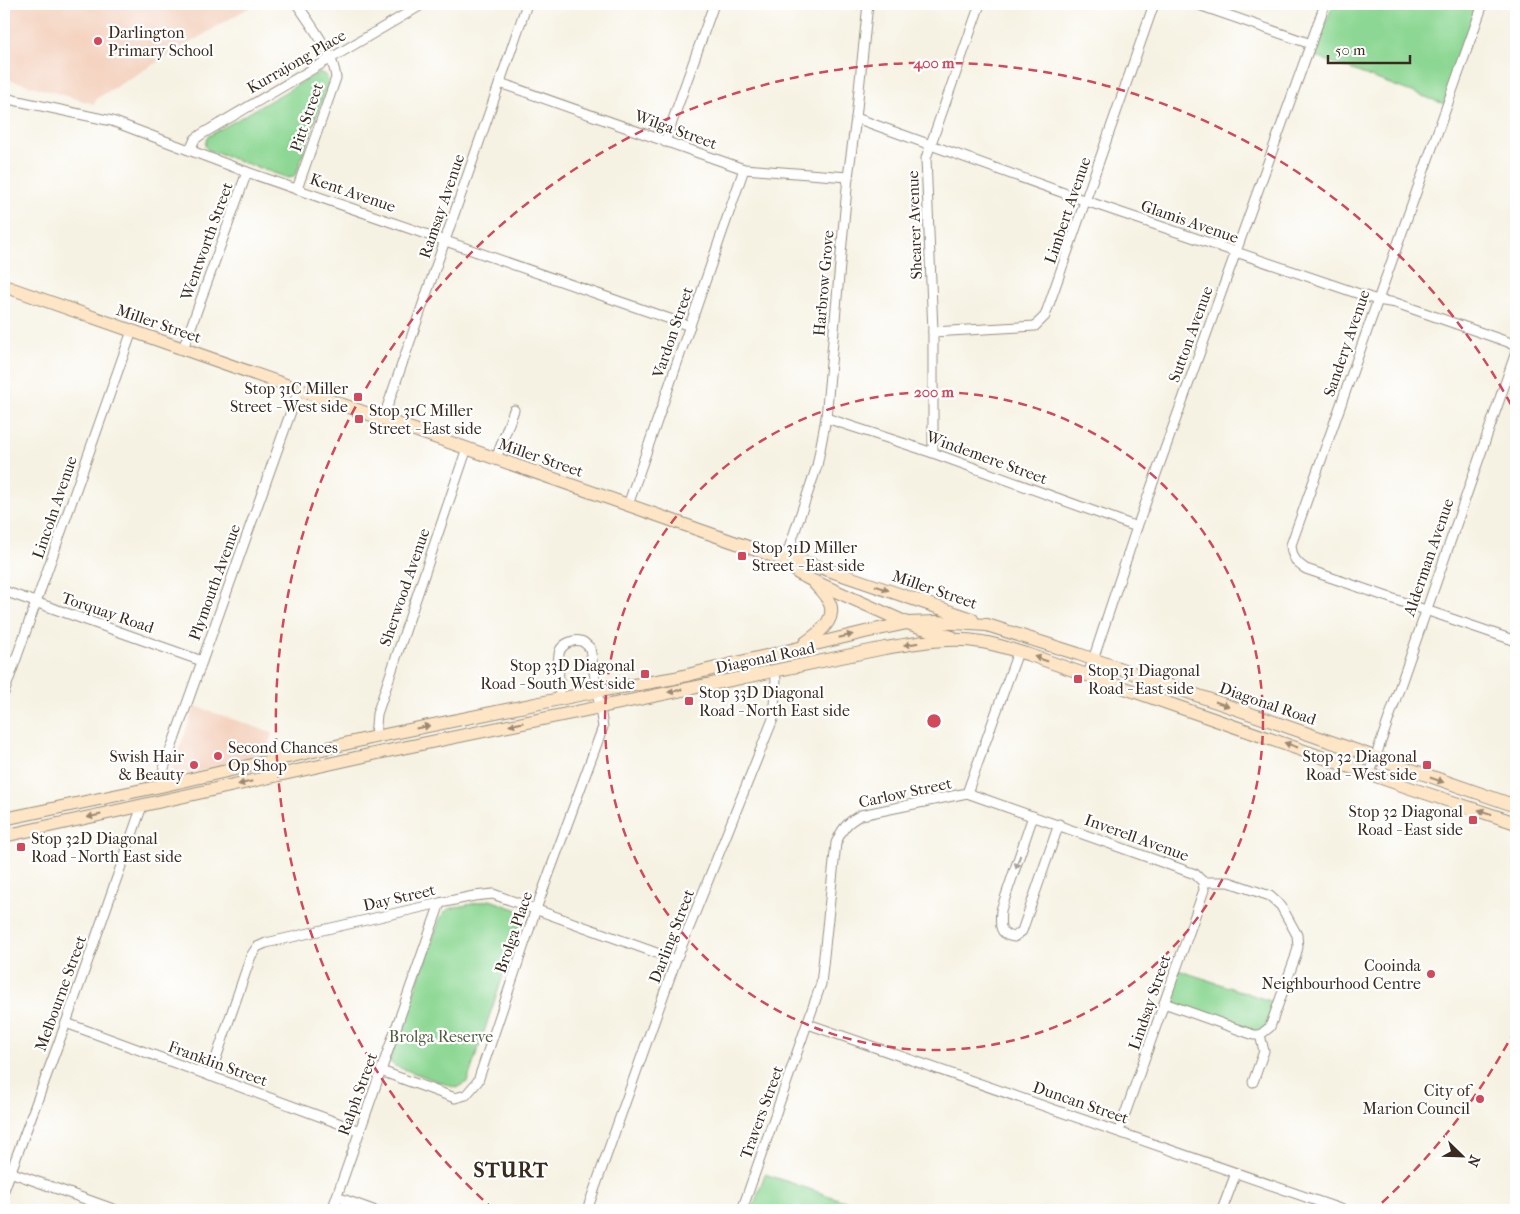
<svg xmlns="http://www.w3.org/2000/svg" width="1520" height="1214" font-family="'IM FELL French Canon',serif">
  <rect width="100%" height="100%" fill="#fff"/>
  <filter id="ink" filterUnits="userSpaceOnUse"><feTurbulence type="fractalNoise" baseFrequency=".02" numOctaves="2"/><feDisplacementMap in="SourceGraphic" scale="10" xChannelSelector="R" yChannelSelector="G"/><feConvolveMatrix kernelMatrix="1 2 1 2 8 2 1 2 1" color-interpolation-filters="sRGB"/></filter>
  <filter id="wash" filterUnits="userSpaceOnUse"><feTurbulence type="fractalNoise" baseFrequency=".0096" numOctaves="4" result="noise"/><feDisplacementMap in="SourceGraphic" scale="20" xChannelSelector="R" yChannelSelector="G"/><feGaussianBlur stdDeviation="1.12" result="paint"/><feColorMatrix in="noise" values="0 0 0 0 0 0 0 0 0 0 0 0 0 0 0 0 0 1.4 0 .05"/><feComposite in="paint" operator="in"/></filter>
  <g filter="url(#wash)">
    <rect width="100%" height="100%" fill="#f6f2e3"/>
    <g fill="#f4d3c0">
      <path d="M 4,4 L 255,4 L 97,98 L 94,104 L 4,78 Z"/>
      <path d="M 195,706 L 272,733 L 264,757 L 175,777 L 172,769 Z"/>
    </g>
    <g fill="#8cd793" stroke="#648058">
      <path d="M 1333,4 L 1480,4 L 1444,104 L 1314,56 Z"/>
      <path d="M 320,72 L 327,76 L 328,83 L 297,172 L 293,177 L 288,178 L 208,150 L 205,146 L 207,137 Z"/>
      <path d="M 490,900 L 518,910 L 522,920 L 467,1082 L 456,1088 L 395,1066 L 391,1063 L 390,1059 L 441,916 L 448,909 Z"/>
      <path d="M 1178,970 L 1276,1003 L 1267,1025 L 1260,1032 L 1253,1032 L 1167,1002 Z"/>
      <path d="M 765,1174 L 871,1210 L 752,1210 Z"/>
    </g>
  </g>
  <g filter="url(#ink)">
    <g fill="none" stroke-linecap="round" stroke-linejoin="round">
      <defs>
        <g id="street">
          <path d="M 1196,4 L 1311,44"/>
          <path d="M 1483,4 L 1291,545 C 1292,557 1296,563 1306,569 L 1516,641"/>
          <path d="M 500,83 L 744,169 L 848,177"/>
          <path d="M 4,98 L 112,121 L 247,172 L 690,326"/>
          <path d="M 856,118 L 1086,201 L 1377,300 L 1396,303 L 1508,342 L 1516,347"/>
          <path d="M 665,142 L 714,4"/>
          <path d="M 190,150 L 195,139 L 202,134 L 423,4"/>
          <path d="M 297,189 L 336,78 C 334,54 310,24 297,4"/>
          <path d="M 933,332 L 1035,326 L 1045,316 L 1154,4"/>
          <path d="M 183,349 L 247,172"/>
          <path d="M 826,418 L 933,453 L 1137,527"/>
          <path d="M 383,419 L 527,4"/>
          <path d="M 933,453 L 933,332 L 926,158 L 980,4"/>
          <path d="M 496,459 L 514,410"/>
          <path d="M 628,505 L 744,169"/>
          <path d="M 785,560 L 817,466 L 826,418 L 848,177 L 856,118 L 868,4"/>
          <path d="M 4,591 L 202,661"/>
          <path d="M 1088,675 L 1137,527 L 1325,4"/>
          <path d="M 4,693 L 132,331"/>
          <path d="M 375,737 L 377,714 L 467,448"/>
          <path d="M 1370,773 L 1516,352"/>
          <path d="M 161,786 L 163,771 L 299,389"/>
          <path d="M 967,793 L 1195,874 L 1203,882"/>
          <path d="M 1033,816 L 1001,910 C 1000,923 998,935 1014,937 L 1022,931 L 1059,824"/>
          <path d="M 1164,1003 L 1254,1035 L 1260,1035 L 1270,1027 L 1295,958 L 1298,947 L 1297,935 L 1281,906 L 1270,896 L 1229,882 L 1203,882"/>
          <path d="M 66,1023 L 360,1131"/>
          <path d="M 808,1024 L 1343,1210"/>
          <path d="M 381,1071 L 455,1098 L 466,1095 L 478,1081 L 536,909 L 603,727 L 590,648 C 584,642 581,639 573,641 C 566,643 560,647 559,654 C 557,665 560,687 560,698"/>
          <path d="M 210,1076 L 251,956 L 257,947 L 266,943 L 440,903 L 474,896 L 493,894 L 676,960"/>
          <path d="M 1253,1082 L 1264,1051 L 1260,1035"/>
          <path d="M 1119,1131 L 1204,890 L 1203,882"/>
          <path d="M 10,1172 L 116,1210"/>
          <path d="M 4,1190 L 66,1023 L 142,806"/>
          <path d="M 337,1197 L 373,1210"/>
          <path d="M 332,1210 L 440,903"/>
          <path d="M 587,1210 L 676,960 L 773,719 L 776,679 L 774,672"/>
          <path d="M 742,1210 L 821,984 L 836,843 C 842,829 847,822 861,815 L 967,793 L 1018,652"/>
          <path d="M 1222,1210 L 1236,1173"/>
        </g>
        <g id="secondary">
          <path d="M 4,286 L 785,560 L 802,561 L 972,619"/>
          <path d="M 785,560 L 798,573 L 811,580 L 907,623 L 952,637"/>
          <path d="M 805,643 C 816,635 834,623 831,607 C 829,598 820,590 815,584"/>
          <path d="M 4,819 L 161,786 L 375,737 L 598,691 L 675,678 L 865,632 L 907,623 L 936,622 L 987,625 L 1078,654 L 1516,806"/>
          <path d="M 4,836 L 378,753 L 885,648 C 916,643 950,636 982,642 C 998,644 1014,651 1030,655 L 1413,789 L 1516,823"/>
        </g>
      </defs>
      <use href="#street" stroke="#988e80" stroke-width="11"/>
      <use href="#secondary" stroke="#988e80" stroke-width="14"/>
      <use href="#street" stroke="#fff" stroke-width="9"/>
      <use href="#secondary" stroke="#fde5c5" stroke-width="12"/>
    </g>
    <defs><path id="oneway-solid" d="M-6-.8H1V-3.2L6.5 0L1 3.2V.8H-6Z" transform="scale(1.25)"/></defs>
    <g fill="#9c8872">
      <use href="#oneway-solid" transform="translate(882 588) rotate(19)"/>
      <use href="#oneway-solid" transform="translate(846 636) rotate(-13)"/>
      <use href="#oneway-solid" transform="translate(911 644) rotate(171)"/>
      <use href="#oneway-solid" transform="translate(1041 659) rotate(-161)"/>
      <use href="#oneway-solid" transform="translate(675 691) rotate(169)"/>
      <use href="#oneway-solid" transform="translate(1222 704) rotate(19)"/>
      <use href="#oneway-solid" transform="translate(516 724) rotate(168)"/>
      <use href="#oneway-solid" transform="translate(423 727) rotate(-12)"/>
      <use href="#oneway-solid" transform="translate(1291 745) rotate(-161)"/>
      <use href="#oneway-solid" transform="translate(1437 780) rotate(19)"/>
      <use href="#oneway-solid" transform="translate(245 783) rotate(167)"/>
      <use href="#oneway-solid" transform="translate(1485 812) rotate(-162)"/>
      <use href="#oneway-solid" transform="translate(94 816) rotate(168)"/>
    </g>
    <use fill="#a79f9a" href="#oneway-solid" transform="translate(1018 862) rotate(108)"/>
  </g>
  <g fill="none" stroke="#d1495b" stroke-width="2.5" stroke-dasharray="9 6">
    <circle cx="934" cy="721" r="329"/>
    <path d="M1515 1030A658 658 0 0 1 1374 1210M494 1210A658 658 0 1 1 1515 412"/>
  </g>
  <g fill="#d1495b" stroke="#fff" stroke-width="2">
    <circle cx="98" cy="41" r="5"/>
    <rect x="353" y="392" width="10" height="10" rx="2.5"/>
    <rect x="354" y="414" width="10" height="10" rx="2.5"/>
    <rect x="737" y="551" width="10" height="10" rx="2.5"/>
    <rect x="640" y="669" width="10" height="10" rx="2.5"/>
    <rect x="1073" y="674" width="10" height="10" rx="2.5"/>
    <rect x="684" y="696" width="10" height="10" rx="2.5"/>
    <circle cx="218" cy="756" r="5"/>
    <circle cx="194" cy="765" r="5"/>
    <rect x="1422" y="760" width="10" height="10" rx="2.5"/>
    <rect x="1468" y="815" width="10" height="10" rx="2.5"/>
    <rect x="16" y="842" width="10" height="10" rx="2.5"/>
    <circle cx="1431" cy="974" r="5"/>
    <circle cx="1480" cy="1099" r="5"/>
  </g>
  <g text-anchor="middle" stroke-width="4.5" stroke-linejoin="round" paint-order="stroke">
    <g font-size="16" fill="#3b2a1e" stroke="#fff" text-anchor="start">
      <text x="108" y="38">Darlington<tspan x="108" dy="18">Primary School</tspan></text>
      <text x="348" y="394" text-anchor="end">Stop 31C Miller<tspan x="348" dy="18">Street - West side</tspan></text>
      <text x="369" y="416">Stop 31C Miller<tspan x="369" dy="18">Street - East side</tspan></text>
      <text x="752" y="553">Stop 31D Miller<tspan x="752" dy="18">Street - East side</tspan></text>
      <text x="635" y="671" text-anchor="end">Stop 33D Diagonal<tspan x="635" dy="18">Road - South West side</tspan></text>
      <text x="1088" y="676">Stop 31 Diagonal<tspan x="1088" dy="18">Road - East side</tspan></text>
      <text x="699" y="698">Stop 33D Diagonal<tspan x="699" dy="18">Road - North East side</tspan></text>
      <text x="228" y="753">Second Chances<tspan x="228" dy="18">Op Shop</tspan></text>
      <text x="184" y="762" text-anchor="end">Swish Hair<tspan x="184" dy="18">&amp; Beauty</tspan></text>
      <text x="1417" y="762" text-anchor="end">Stop 32 Diagonal<tspan x="1417" dy="18">Road - West side</tspan></text>
      <text x="1463" y="817" text-anchor="end">Stop 32 Diagonal<tspan x="1463" dy="18">Road - East side</tspan></text>
      <text x="31" y="844">Stop 32D Diagonal<tspan x="31" dy="18">Road - North East side</tspan></text>
      <text x="1421" y="971" text-anchor="end">Cooinda<tspan x="1421" dy="18">Neighbourhood Centre</tspan></text>
      <text x="1470" y="1096" text-anchor="end">City of<tspan x="1470" dy="18">Marion Council</tspan></text>
    </g>
    <g font-size="16" fill="#3b2a1e" stroke="#fff">
      <text transform="translate(296 61) rotate(-30)" y="6">Kurrajong Place</text>
      <text transform="translate(306 117) rotate(-71)" y="6">Pitt Street</text>
      <text transform="translate(676 129) rotate(20)" y="6">Wilga Street</text>
      <text transform="translate(353 192) rotate(19)" y="6">Kent Avenue</text>
      <text transform="translate(441 206) rotate(-71)" y="6">Ramsay Avenue</text>
      <text transform="translate(1067 210) rotate(-71)" y="6">Limbert Avenue</text>
      <text transform="translate(1190 221) rotate(19)" y="6">Glamis Avenue</text>
      <text transform="translate(914 225) rotate(-92)" y="6">Shearer Avenue</text>
      <text transform="translate(206 241) rotate(-70)" y="6">Wentworth Street</text>
      <text transform="translate(823 283) rotate(-85)" y="6">Harbrow Grove</text>
      <text transform="translate(159 323) rotate(19)" y="6">Miller Street</text>
      <text transform="translate(672 332) rotate(-71)" y="6">Vardon Street</text>
      <text transform="translate(1190 334) rotate(-70)" y="6">Sutton Avenue</text>
      <text transform="translate(1346 343) rotate(-71)" y="6">Sandery Avenue</text>
      <text transform="translate(541 457) rotate(19)" y="6">Miller Street</text>
      <text transform="translate(987 457) rotate(20)" y="6">Windemere Street</text>
      <text transform="translate(54 507) rotate(-71)" y="6">Lincoln Avenue</text>
      <text transform="translate(1428 557) rotate(-71)" y="6">Alderman Avenue</text>
      <text transform="translate(214 582) rotate(-70)" y="6">Plymouth Avenue</text>
      <text transform="translate(404 587) rotate(-71)" y="6">Sherwood Avenue</text>
      <text transform="translate(935 589) rotate(19)" y="6">Miller Street</text>
      <text transform="translate(108 612) rotate(19)" y="6">Torquay Road</text>
      <text transform="translate(765 657) rotate(-12)" y="6">Diagonal Road</text>
      <text transform="translate(1268 703) rotate(19)" y="6">Diagonal Road</text>
      <text transform="translate(905 792) rotate(-12)" y="6">Carlow Street</text>
      <text transform="translate(1137 837) rotate(20)" y="6">Inverell Avenue</text>
      <text transform="translate(399 897) rotate(-13)" y="6">Day Street</text>
      <text transform="translate(513 932) rotate(-71)" y="6">Brolga Place</text>
      <text transform="translate(671 936) rotate(-69)" y="6">Darling Street</text>
      <text transform="translate(60 993) rotate(-70)" y="6">Melbourne Street</text>
      <text transform="translate(1149 1002) rotate(-71)" y="6">Lindsay Street</text>
      <text transform="translate(218 1063) rotate(20)" y="6">Franklin Street</text>
      <text transform="translate(357 1094) rotate(-70)" y="6">Ralph Street</text>
      <text transform="translate(1081 1102) rotate(19)" y="6">Duncan Street</text>
      <text transform="translate(761 1112) rotate(-70)" y="6">Travers Street</text>
    </g>
    <g font-size="16" fill="#535e41" stroke="#fff">
      <text x="441" y="1042">Brolga Reserve</text>
    </g>
    <g font-size="21" font-weight="bold" letter-spacing="1" fill="#3b2a1e" stroke="#fff">
      <text x="511" y="1177">STURT</text>
    </g>
  </g>
  <circle cx="934" cy="721" r="8" fill="#d1495b" stroke="#fff" stroke-width="2.5"/>
  <g font-size="15" text-anchor="middle" font-weight="bold" fill="#d1495b" stroke="#fff" stroke-width="4.5" stroke-linejoin="round" paint-order="stroke">
    <text x="934" y="68">400 m</text>
    <text x="934" y="397">200 m</text>
  </g>
  <rect width="1520" height="1214" fill="none" stroke="#fff" stroke-width="20"/>
  <g transform="translate(1462 1156) rotate(113)" stroke="#ffffff" stroke-width="4" paint-order="stroke">
  <path d="M0-4L9 19L0 12L-9 19Z" fill="#3b2a1e"/>
  <text y="-8" font-size="14" font-weight="bold" text-anchor="middle" fill="#3b2a1e">N</text>
  </g>
  <path d="M1328 55v8h82v-8" fill="none" stroke="#3b2a1e" stroke-width="2.5"/>
  <text x="1335" y="55" font-size="15" fill="#3b2a1e" stroke="#ffffff" stroke-width="4" paint-order="stroke">50 m</text>
</svg>
